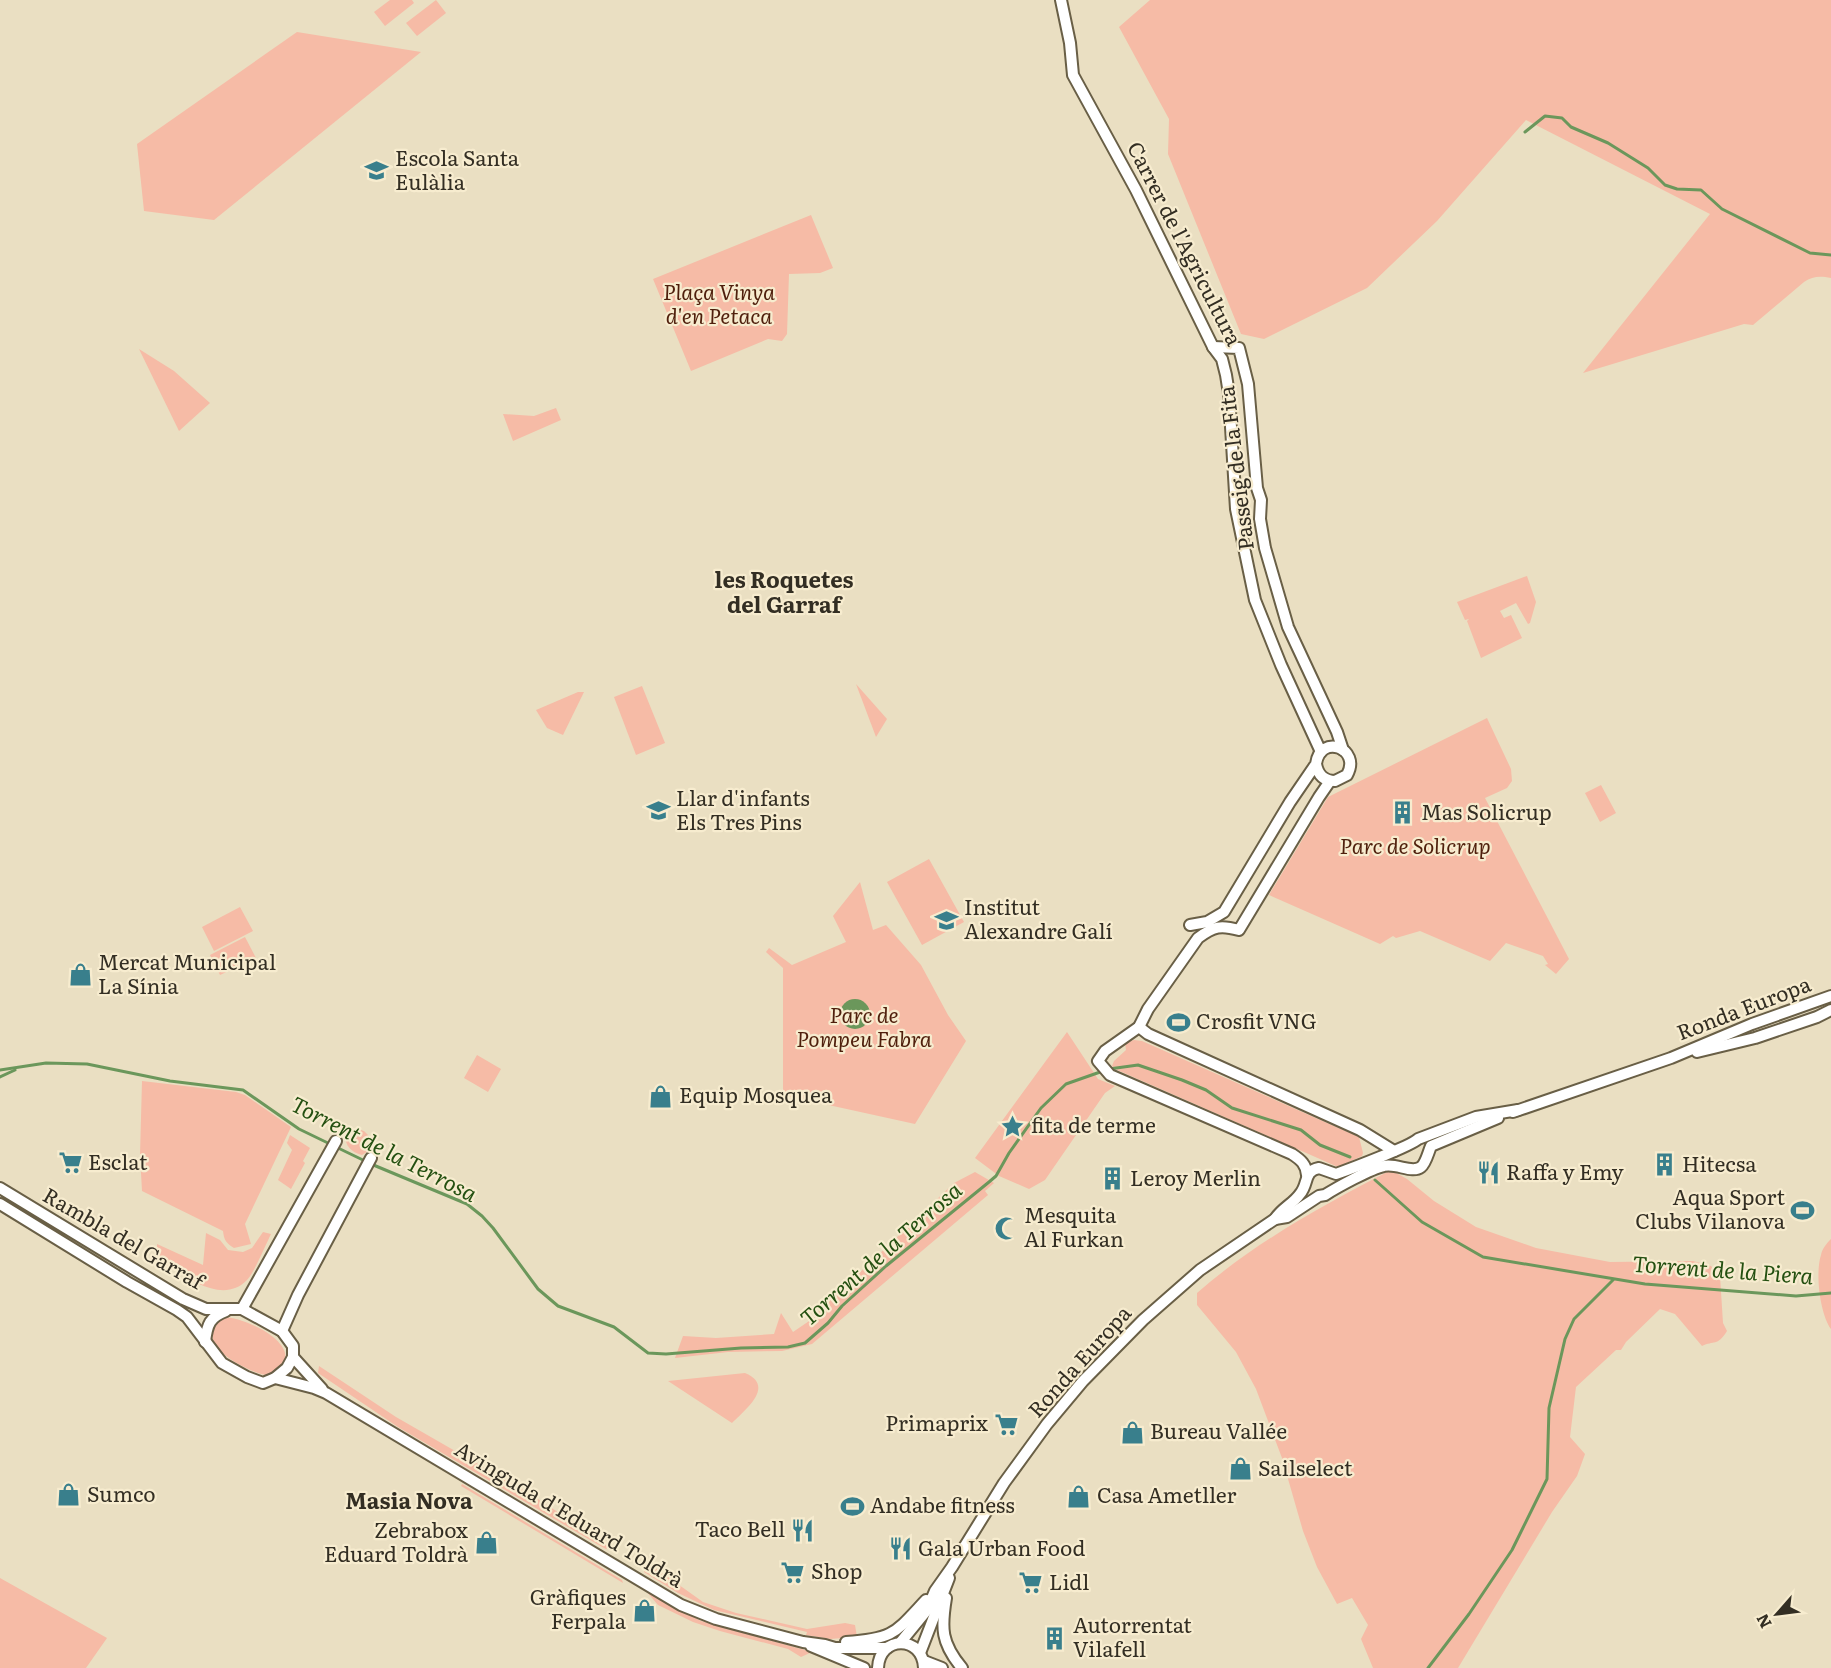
<svg xmlns="http://www.w3.org/2000/svg" width="1831" height="1668" font-family="Literata,serif">
  <rect width="100%" height="100%" fill="#eadfc2"/>
  <g fill="#f6bba6">
    <path d="M 390,0 L 412,0 L 414,3 L 385,26 L 374,12 Z"/>
    <path d="M 436,0 L 446,13 L 417,36 L 406,23 Z"/>
    <path d="M 1150,0 L 1831,0 L 1831,278 C 1820,276 1813,276 1804,282 L 1753,325 L 1744,324 L 1583,373 L 1710,214 L 1526,120 L 1437,221 L 1367,288 L 1264,339 L 1241,334 L 1168,154 L 1169,119 L 1119,27 Z"/>
    <path d="M 297,32 L 421,52 L 214,220 L 144,211 L 137,144 Z"/>
    <path d="M 811,215 L 833,268 L 820,273 L 789,274 L 787,334 L 782,341 L 768,339 L 691,371 L 653,279 Z"/>
    <path d="M 139,349 L 174,371 L 210,403 L 179,431 Z"/>
    <path d="M 556,408 L 561,420 L 513,441 L 503,414 L 534,416 Z"/>
    <path d="M 1527,576 L 1536,602 L 1530,623 L 1528,624 L 1516,603 L 1500,611 L 1504,618 L 1511,615 L 1522,638 L 1481,658 L 1467,621 L 1469,619 L 1465,620 L 1457,602 Z"/>
    <path d="M 856,684 L 887,719 L 876,737 Z"/>
    <path d="M 642,686 L 665,743 L 636,755 L 614,697 Z"/>
    <path d="M 578,692 L 584,692 L 563,735 L 547,728 L 536,710 Z"/>
    <path d="M 1487,718 L 1511,769 L 1512,781 L 1507,788 L 1485,798 L 1569,959 L 1556,974 L 1545,965 L 1548,964 L 1543,956 L 1506,943 L 1490,961 L 1420,931 L 1396,938 L 1393,936 L 1380,944 L 1269,895 L 1328,797 Z"/>
    <path d="M 1601,785 L 1616,813 L 1600,822 L 1585,793 Z"/>
    <path d="M 929,859 L 964,922 L 922,945 L 887,882 Z"/>
    <path d="M 860,882 L 873,930 L 886,925 L 921,965 L 948,1015 L 966,1041 L 915,1124 L 783,1095 L 783,968 L 766,952 L 769,948 L 792,965 L 846,942 L 833,916 Z"/>
    <path d="M 240,907 L 253,931 L 214,951 L 202,927 Z"/>
    <path d="M 245,937 L 256,958 L 220,975 L 210,955 Z"/>
    <path d="M 1067,1032 L 1098,1079 L 1115,1086 L 1105,1093 L 1045,1180 L 1029,1189 L 999,1176 L 975,1158 Z"/>
    <path d="M 1134,1040 L 1142,1041 L 1359,1137 L 1363,1153 L 1362,1156 L 1338,1167 L 1115,1069 L 1112,1066 L 1114,1061 L 1126,1050 L 1125,1043 Z"/>
    <path d="M 477,1055 L 501,1069 L 488,1092 L 464,1078 Z"/>
    <path d="M 142,1081 L 236,1092 L 245,1095 L 291,1127 L 245,1224 L 251,1244 L 234,1248 C 226,1243 224,1240 223,1231 L 142,1191 L 140,1155 Z"/>
    <path d="M 354,1128 L 364,1131 L 372,1139 L 370,1150 L 362,1155 C 351,1152 345,1146 345,1134 Z"/>
    <path d="M 290,1135 L 310,1148 L 303,1161 L 305,1163 L 291,1189 L 278,1180 L 292,1150 L 287,1143 Z"/>
    <path d="M 1391,1170 L 1407,1179 L 1434,1201 L 1476,1227 L 1536,1248 L 1610,1262 L 1693,1261 L 1711,1266 L 1720,1276 L 1723,1323 L 1727,1331 C 1717,1347 1714,1340 1702,1346 L 1675,1314 L 1660,1309 L 1626,1342 L 1621,1350 L 1616,1350 L 1576,1387 L 1570,1437 L 1585,1454 L 1577,1476 L 1552,1512 L 1458,1668 L 1373,1668 L 1361,1639 L 1368,1625 L 1352,1598 L 1337,1604 L 1317,1567 L 1303,1531 L 1282,1458 L 1256,1389 L 1236,1352 L 1197,1305 L 1197,1293 C 1254,1243 1323,1205 1391,1170 Z"/>
    <path d="M 975,1172 L 994,1183 L 985,1191 L 988,1195 L 812,1344 L 782,1351 L 728,1352 L 675,1358 L 683,1336 L 716,1338 L 774,1334 L 781,1313 L 793,1332 L 818,1315 L 817,1313 L 954,1183 Z"/>
    <path d="M 263,1232 L 271,1234 C 266,1244 254,1273 247,1280 C 221,1307 181,1273 157,1260 L 157,1244 L 203,1265 L 206,1233 L 220,1240 L 228,1250 L 243,1252 L 252,1248 Z"/>
    <path d="M 1831,1239 L 1831,1329 C 1820,1314 1815,1273 1821,1255 C 1822,1249 1827,1243 1831,1239 Z"/>
    <path d="M 224,1317 C 242,1317 295,1340 284,1363 C 282,1368 276,1372 271,1376 C 259,1375 251,1370 240,1365 C 219,1353 199,1338 224,1317 Z"/>
    <path d="M 319,1366 L 396,1417 L 530,1494 L 607,1544 L 609,1547 L 606,1549 L 597,1544 L 398,1427 L 318,1373 Z"/>
    <path d="M 745,1373 C 776,1386 745,1410 732,1423 L 668,1381 Z"/>
    <path d="M 462,1484 L 622,1580 L 623,1583 L 461,1486 Z"/>
    <path d="M 646,1564 L 651,1565 L 703,1602 L 736,1613 L 807,1629 L 845,1623 L 855,1625 L 857,1637 L 830,1639 L 806,1635 L 807,1632 L 714,1610 L 678,1593 L 644,1572 L 644,1567 Z"/>
    <path d="M 0,1578 L 107,1638 L 86,1668 L 0,1668 Z"/>
    <path d="M 646,1591 L 701,1621 L 812,1652 L 801,1657 L 788,1649 L 720,1631 L 693,1622 L 658,1605 Z"/>
  </g>
  <circle fill="#6b975b" cx="855" cy="1014" r="15"/>
  <g fill="none" stroke-linecap="round" stroke-linejoin="round">
    <g stroke="#6b975b" stroke-width="3">
      <path d="M 1525,132 L 1545,116 L 1562,118 L 1571,127 L 1608,143 L 1648,168 L 1665,185 L 1677,189 L 1701,190 L 1722,209 L 1810,253 L 1831,255"/>
      <path d="M 1109,1069 L 1138,1065 L 1182,1080 L 1206,1090 L 1232,1108 L 1301,1130 L 1320,1145 L 1350,1157"/>
      <path d="M 0,1070 L 46,1063 L 87,1064 L 170,1081 L 243,1090 L 299,1129 L 330,1144"/>
      <path d="M 0,1077 L 15,1070"/>
      <path d="M 336,1147 L 365,1161"/>
      <path d="M 371,1164 L 467,1204 L 482,1216 L 493,1228 L 538,1289 L 558,1306 L 614,1327 L 648,1353 L 666,1354 L 741,1348 L 788,1347 L 805,1343 L 828,1323 L 842,1306 L 886,1266 L 989,1182 L 996,1176 L 1009,1153 L 1041,1108 L 1066,1084 L 1103,1071"/>
      <path d="M 1375,1180 L 1422,1222 L 1483,1257 L 1645,1284 L 1796,1296 L 1831,1293"/>
      <path d="M 1428,1668 L 1469,1614 L 1512,1550 L 1547,1479 L 1549,1408 L 1565,1339 L 1574,1319 L 1613,1280"/>
    </g>
    <defs>
      <g id="minor">
        <path d="M 1061,0 L 1070,43 L 1073,75 L 1136,190 L 1213,347 L 1222,359 L 1226,375 L 1229,394 L 1236,509 L 1255,600 L 1281,665 L 1321,752"/>
        <path d="M 1213,347 L 1239,348 L 1248,384 L 1257,488 L 1261,500 L 1260,519 L 1265,548 L 1288,627 L 1337,732 L 1343,750"/>
        <path d="M 1190,925 L 1207,922 L 1224,912 L 1290,802 L 1316,764 C 1320,733 1362,748 1347,775 L 1335,781 C 1324,781 1318,775 1316,764"/>
        <path d="M 1139,1027 L 1148,1034 L 1360,1130 L 1394,1151"/>
        <path d="M 1697,1052 L 1755,1038 L 1817,1017 L 1831,1010"/>
        <path d="M 1513,1112 L 1671,1058 L 1752,1024 L 1831,996"/>
        <path d="M 1307,1175 C 1306,1164 1301,1160 1292,1154 L 1110,1075 L 1098,1061 L 1105,1051 L 1139,1027 L 1148,1009 L 1198,938 C 1214,926 1221,925 1239,930 L 1319,797 L 1330,781"/>
        <path d="M 0,1188 L 183,1299 L 206,1309 L 242,1309 L 282,1331 L 293,1346 L 293,1357 L 287,1368 L 275,1378 L 263,1383 L 247,1377 L 222,1363 L 187,1317 L 177,1310 L 127,1282 L 0,1204"/>
        <path d="M 1275,1219 L 1287,1217 L 1319,1196 L 1325,1195 C 1336,1188 1372,1168 1384,1166 C 1397,1163 1412,1174 1421,1167 C 1426,1163 1428,1153 1431,1146 L 1498,1118"/>
        <path d="M 242,1309 L 336,1141"/>
        <path d="M 282,1331 L 298,1295 L 371,1158"/>
        <path d="M 205,1342 C 207,1324 210,1317 226,1311"/>
        <path d="M 293,1357 L 322,1389"/>
        <path d="M 275,1378 L 314,1388 L 326,1393 L 681,1605 L 716,1619 L 803,1642 L 825,1645 L 835,1648 L 887,1648"/>
        <path d="M 946,1598 C 941,1628 941,1643 962,1668"/>
        <path d="M 846,1642 C 894,1639 895,1633 926,1600"/>
        <path d="M 900,1643 L 927,1610 L 935,1591 L 952,1567 L 1004,1483 L 1047,1424 L 1083,1381 L 1143,1320 L 1200,1270 L 1275,1219 C 1282,1208 1293,1204 1300,1194 C 1309,1184 1303,1171 1319,1168 L 1336,1174 C 1350,1169 1411,1146 1418,1139 L 1476,1117 L 1518,1110"/>
        <path d="M 811,1646 L 864,1668"/>
        <path d="M 920,1653 L 949,1578"/>
        <path d="M 924,1661 L 942,1668"/>
        <path d="M 878,1668 C 879,1635 923,1635 924,1668"/>
      </g>
    </defs>
    <use href="#minor" stroke="#695f46" stroke-width="14"/>
    <use href="#minor" stroke="#fff" stroke-width="10"/>
  </g>
  <defs>
    <symbol id="school-bare" viewBox="-9 -9 18 18"><path d="M0-5L7-2L0 1L-7-2ZM-4 1L0 2.5L4 1V4Q0 6-4 4Z" fill="#397f8c" stroke="#f7eccf" stroke-width="2.5" paint-order="stroke"/></symbol>
    <symbol id="building-bare" viewBox="-9 -9 18 18"><path d="M-4-6H4V6H1V3H-1V6H-4ZM-2.5-4.3h1.7v1.8h-1.7ZM.8-4.3h1.7v1.8H.8ZM-2.5-1h1.7V.8h-1.7ZM.8-1h1.7V.8H.8Z" fill="#397f8c" stroke="#f7eccf" stroke-width="2.5" paint-order="stroke"/></symbol>
    <symbol id="shop-bare" viewBox="-9 -9 18 18"><path d="M-5-2.5h2.3a2.7 3.5 0 0 1 5.4 0H5L5.5 6h-11ZM-1.5-2.5h3a1.5 2.3 0 0 0-3 0Z" fill="#397f8c" stroke="#f7eccf" stroke-width="2.5" paint-order="stroke"/></symbol>
    <symbol id="stadium-bare" viewBox="-9 -9 18 18"><path d="M0-5a6.5 5 0 1 0 0 10a6.5 5 0 1 0 0-10ZM-3.5-1.8h7v3.6h-7Z" fill="#397f8c" stroke="#f7eccf" stroke-width="2.5" paint-order="stroke"/></symbol>
    <symbol id="sight-bare" viewBox="-9 -9 18 18"><path d="M0-6L1.8-2.2L6-1.7L2.9 1.2L3.7 5.4L0 3.3L-3.7 5.4L-2.9 1.2L-6-1.7L-1.8-2.2Z" fill="#397f8c" stroke="#f7eccf" stroke-width="2.5" paint-order="stroke"/></symbol>
    <symbol id="supermarket-bare" viewBox="-9 -9 18 18"><path d="M-6-5.5h2.5l.6 2H6L4.5 2H-2.5L-4.4-4H-6ZM-1.5 3.2a1.3 1.3 0 1 0 .1 0ZM3 3.2a1.3 1.3 0 1 0 .1 0Z" fill="#397f8c" stroke="#f7eccf" stroke-width="2.5" paint-order="stroke"/></symbol>
    <symbol id="restaurant-bare" viewBox="-9 -9 18 18"><path d="M-5-6h1v4h1v-4h1v4h1v-4h1v5L-1.5 .5V6h-2V.5L-5-1ZM5-6V6H3V1.5H1.5Q1.5-4 5-6Z" fill="#397f8c" stroke="#f7eccf" stroke-width="2.5" paint-order="stroke"/></symbol>
    <symbol id="mosque-bare" viewBox="-9 -9 18 18"><path d="M3.5-4.9A6 6 0 1 0 3.5 4.9A5 5 0 1 1 3.5-4.9Z" fill="#397f8c" stroke="#f7eccf" stroke-width="2.5" paint-order="stroke"/></symbol>
  </defs>
  <g fill-rule="evenodd">
    <use href="#school-bare" x="360" y="154" width="33" height="33"/>
    <use href="#school-bare" x="642" y="794" width="33" height="33"/>
    <use href="#building-bare" x="1386" y="796" width="33" height="33"/>
    <use href="#school-bare" x="930" y="904" width="33" height="33"/>
    <use href="#shop-bare" x="64" y="958" width="33" height="33"/>
    <use href="#stadium-bare" x="1162" y="1006" width="33" height="33"/>
    <use href="#shop-bare" x="644" y="1080" width="33" height="33"/>
    <use href="#sight-bare" x="996" y="1110" width="33" height="33"/>
    <use href="#supermarket-bare" x="54" y="1146" width="33" height="33"/>
    <use href="#building-bare" x="1648" y="1148" width="33" height="33"/>
    <use href="#restaurant-bare" x="1472" y="1156" width="33" height="33"/>
    <use href="#building-bare" x="1096" y="1162" width="33" height="33"/>
    <use href="#stadium-bare" x="1786" y="1194" width="33" height="33"/>
    <use href="#mosque-bare" x="990" y="1212" width="33" height="33"/>
    <use href="#supermarket-bare" x="990" y="1408" width="33" height="33"/>
    <use href="#shop-bare" x="1116" y="1416" width="33" height="33"/>
    <use href="#shop-bare" x="1224" y="1452" width="33" height="33"/>
    <use href="#shop-bare" x="52" y="1478" width="33" height="33"/>
    <use href="#shop-bare" x="1062" y="1480" width="33" height="33"/>
    <use href="#stadium-bare" x="836" y="1490" width="33" height="33"/>
    <use href="#restaurant-bare" x="786" y="1514" width="33" height="33"/>
    <use href="#shop-bare" x="470" y="1526" width="33" height="33"/>
    <use href="#restaurant-bare" x="884" y="1532" width="33" height="33"/>
    <use href="#supermarket-bare" x="776" y="1556" width="33" height="33"/>
    <use href="#supermarket-bare" x="1014" y="1566" width="33" height="33"/>
    <use href="#shop-bare" x="628" y="1594" width="33" height="33"/>
    <use href="#building-bare" x="1038" y="1622" width="33" height="33"/>
  </g>
  <g text-anchor="middle" stroke-width="4.5" stroke-linejoin="round" paint-order="stroke">
    <g font-size="21" fill="#332e23" stroke="#f7eccf" text-anchor="start">
      <text x="395" y="166">Escola Santa<tspan x="395" dy="24">Eulàlia</tspan></text>
      <text x="676" y="806">Llar d'infants<tspan x="676" dy="24">Els Tres Pins</tspan></text>
      <text x="1421" y="820">Mas Solicrup</text>
      <text x="964" y="915">Institut<tspan x="964" dy="24">Alexandre Galí</tspan></text>
      <text x="98" y="970">Mercat Municipal<tspan x="98" dy="24">La Sínia</tspan></text>
      <text x="1196" y="1029">Crosfit VNG</text>
      <text x="679" y="1103">Equip Mosquea</text>
      <text x="1031" y="1133">fita de terme</text>
      <text x="88" y="1170">Esclat</text>
      <text x="1682" y="1172">Hitecsa</text>
      <text x="1506" y="1180">Raffa y Emy</text>
      <text x="1130" y="1186">Leroy Merlin</text>
      <text x="1785" y="1205" text-anchor="end">Aqua Sport<tspan x="1785" dy="24">Clubs Vilanova</tspan></text>
      <text x="1024" y="1223">Mesquita<tspan x="1024" dy="24">Al Furkan</tspan></text>
      <text x="988" y="1431" text-anchor="end">Primaprix</text>
      <text x="1150" y="1439">Bureau Vallée</text>
      <text x="1258" y="1476">Sailselect</text>
      <text x="87" y="1502">Sumco</text>
      <text x="1097" y="1503">Casa Ametller</text>
      <text x="870" y="1513">Andabe fitness</text>
      <text x="785" y="1537" text-anchor="end">Taco Bell</text>
      <text x="468" y="1538" text-anchor="end">Zebrabox<tspan x="468" dy="24">Eduard Toldrà</tspan></text>
      <text x="918" y="1556">Gala Urban Food</text>
      <text x="811" y="1579">Shop</text>
      <text x="1049" y="1590">Lidl</text>
      <text x="626" y="1605" text-anchor="end">Gràfiques<tspan x="626" dy="24">Ferpala</tspan></text>
      <text x="1073" y="1633">Autorrentat<tspan x="1073" dy="24">Vilafell</tspan></text>
    </g>
    <g font-size="21" fill="#332e23" stroke="#f7eccf">
      <text transform="translate(1184 244) rotate(63)" y="7">Carrer de l'Agricultura</text>
      <text transform="translate(1237 468) rotate(-97)" y="7">Passeig de la Fita</text>
      <text transform="translate(1744 1009) rotate(-21)" y="7">Ronda Europa</text>
      <text transform="translate(123 1239) rotate(30)" y="7">Rambla del Garraf</text>
      <text transform="translate(1080 1362) rotate(-48)" y="7">Ronda Europa</text>
      <text transform="translate(569 1515) rotate(31)" y="7">Avinguda d'Eduard Toldrà</text>
    </g>
    <g font-size="21" font-style="italic" fill="#4f1f0c" stroke="#f7eccf">
      <text x="719" y="300">Plaça Vinya<tspan x="719" dy="24">d'en Petaca</tspan></text>
      <text x="1415" y="854">Parc de Solicrup</text>
      <text x="864" y="1023">Parc de<tspan x="864" dy="24">Pompeu Fabra</tspan></text>
    </g>
    <g font-size="22" font-weight="bold" fill="#332e23" stroke="#f7eccf">
      <text x="784" y="588">les Roquetes<tspan x="784" dy="25">del Garraf</tspan></text>
      <text x="409" y="1509">Masia Nova</text>
    </g>
    <g font-size="22" font-style="italic" fill="#245011" stroke="#f7eccf">
      <text transform="translate(384 1149) rotate(27)" y="8">Torrent de la Terrosa</text>
      <text transform="translate(881 1254) rotate(-41)" y="8">Torrent de la Terrosa</text>
      <text transform="translate(1723 1270) rotate(4)" y="8">Torrent de la Piera</text>
    </g>
  </g>
  <g transform="translate(1777 1614) rotate(242)" stroke="#f7eccf" stroke-width="4.5" paint-order="stroke">
  <path d="M0-4.5L10 22L0 15L-10 22Z" fill="#332e23"/>
  <text y="-9" font-size="16" font-weight="bold" text-anchor="middle" fill="#332e23">N</text>
  </g>
</svg>
